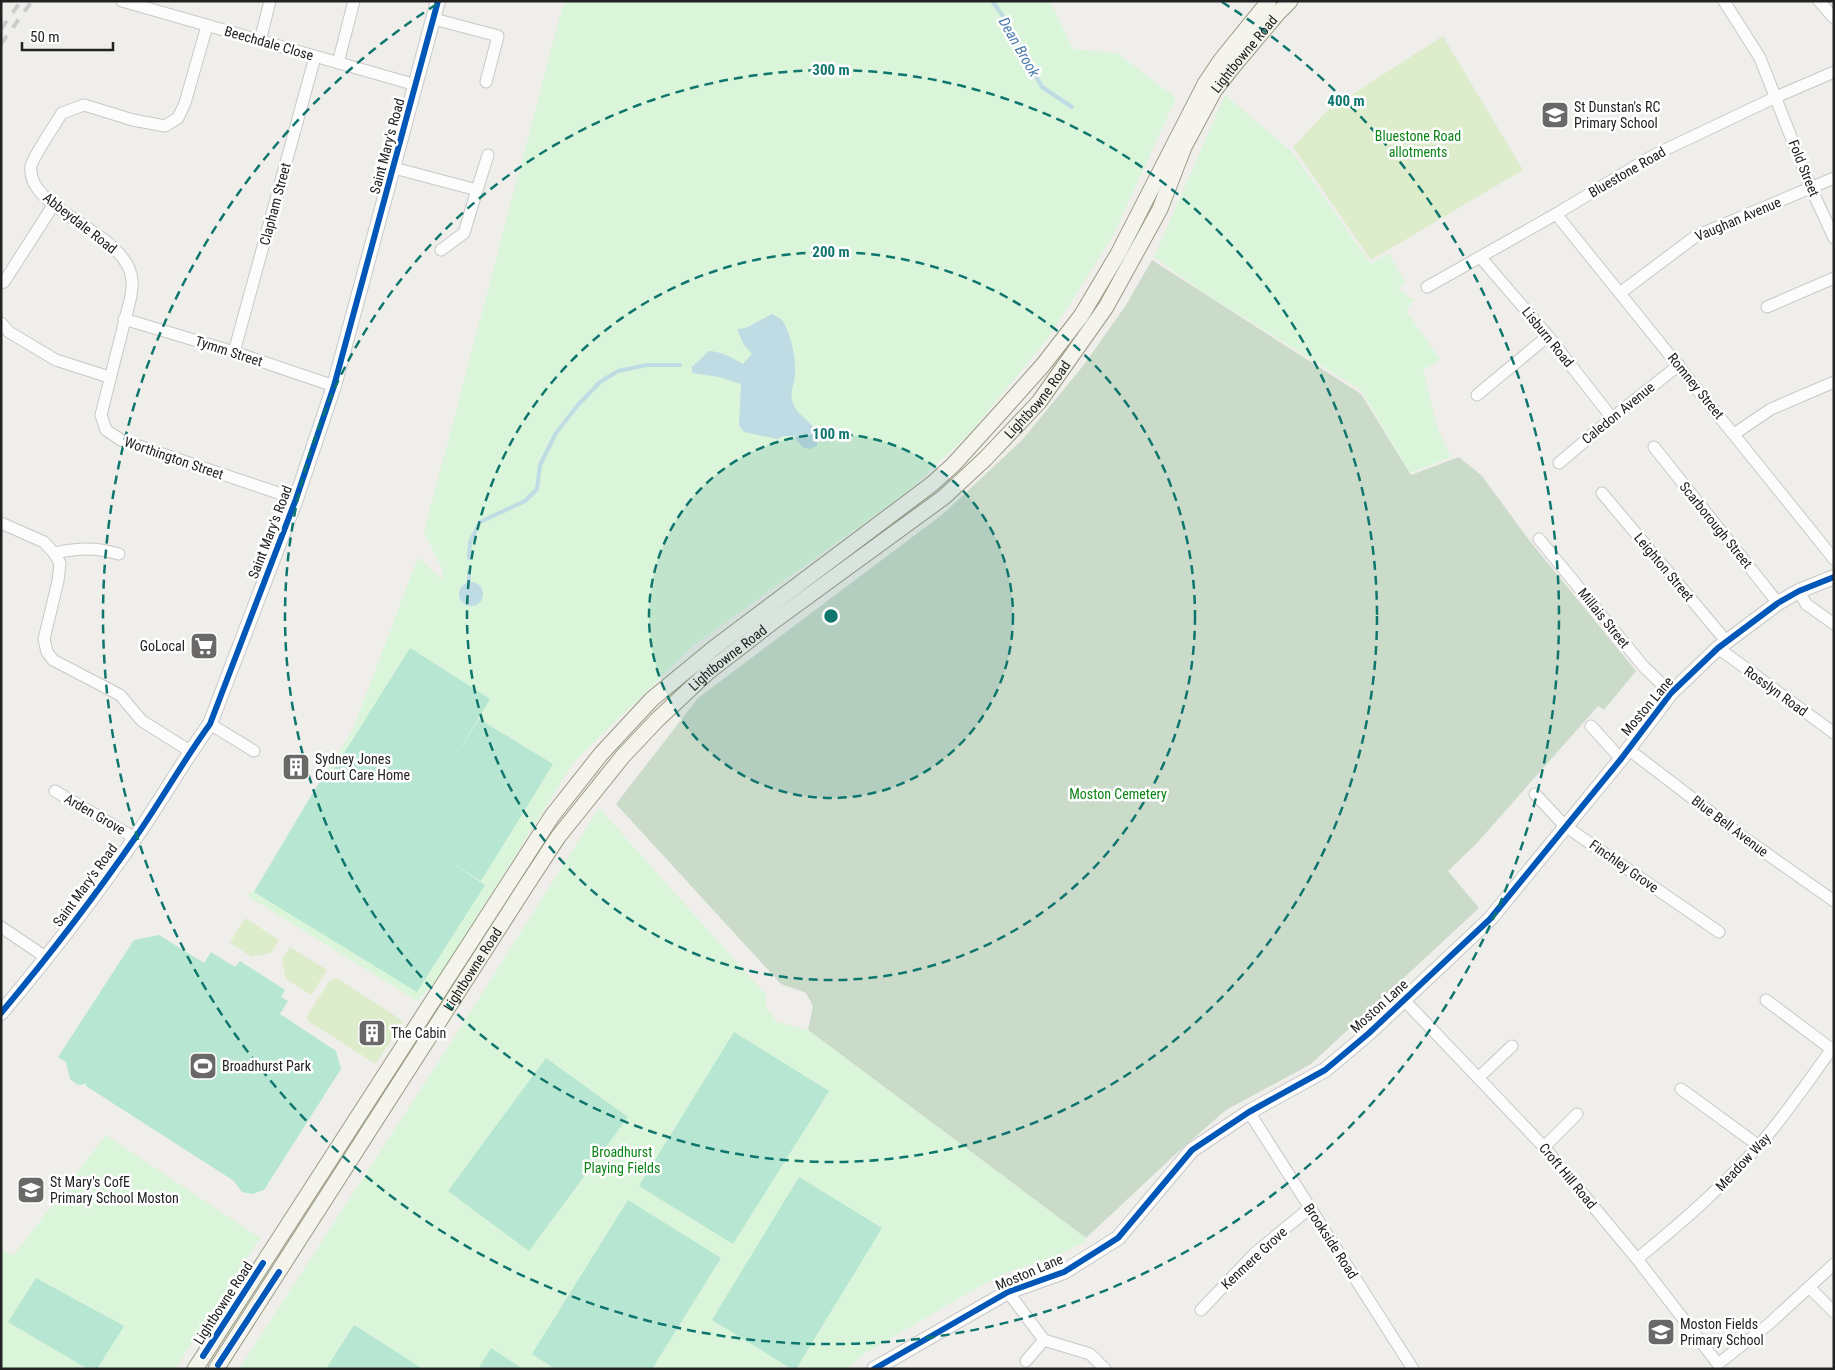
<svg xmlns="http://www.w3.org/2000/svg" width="1835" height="1370" font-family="'Roboto Condensed',sans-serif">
  <rect width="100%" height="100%" fill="#f0eeeb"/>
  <g fill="#ddeccb">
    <path d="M 1443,36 L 1523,170 L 1371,260 L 1293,147 L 1328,110 Z"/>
    <path d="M 245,918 L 279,940 L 271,953 L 252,957 L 230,943 Z"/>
    <path d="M 290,947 L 327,970 L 311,995 L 286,979 L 282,959 Z"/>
    <path d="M 337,978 L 403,1021 L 376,1064 L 308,1021 L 307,1016 L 330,980 Z"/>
  </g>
  <path fill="#cadbca" d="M 1152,260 L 1361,394 L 1411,475 L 1459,457 L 1482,476 L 1529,540 L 1636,671 L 1604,710 L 1598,706 L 1477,843 L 1448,871 L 1479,908 L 1311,1064 L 1226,1110 L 1179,1151 L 1086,1238 L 808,1030 L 813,1006 L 806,993 L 781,984 L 616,804 L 698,698 L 943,514 L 1022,440 L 1083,366 L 1126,305 Z"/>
  <g fill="#daf5da">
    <path d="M 564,1 L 1050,1 L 1073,49 L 1117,53 L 1176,98 L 1113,236 L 1048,338 L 969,434 L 907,492 L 694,645 L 578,758 L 572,765 L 437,980 L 417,1001 L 246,895 L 254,891 L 353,729 L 418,557 L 442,579 L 443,571 L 424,532 Z"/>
    <path d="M 1225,95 L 1292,152 L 1371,264 L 1389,253 L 1405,283 L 1398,288 L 1410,298 L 1415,298 L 1406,312 L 1420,330 L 1440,360 L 1423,370 L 1437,427 L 1451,457 L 1410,473 L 1361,390 L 1203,292 L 1154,257 Z"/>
    <path d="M 599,808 L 766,995 L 766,1008 L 777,1022 L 808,1030 L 1086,1238 L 1086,1241 L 1055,1257 L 1008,1272 L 968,1293 L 864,1354 L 847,1369 L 239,1369 L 461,1027 Z"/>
    <path d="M 106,1135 L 260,1238 L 175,1369 L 1,1369 L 1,1249 L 13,1256 Z"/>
  </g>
  <g fill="#b7e6d2">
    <path d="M 410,648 L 490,699 L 449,767 L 479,719 L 553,764 L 481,881 L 444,858 L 485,885 L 417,992 L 254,892 L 321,779 L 326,782 Z"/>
    <path d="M 159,935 L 204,963 L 211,952 L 235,967 L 240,961 L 285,990 L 281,997 L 288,1001 L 280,1014 L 336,1051 L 341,1069 L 264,1190 L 252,1194 L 242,1192 L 234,1181 L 86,1086 L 86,1084 L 78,1085 L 70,1079 L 66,1062 L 58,1057 L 134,940 Z"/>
    <path d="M 734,1032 L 829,1091 L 733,1244 L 639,1186 Z"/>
    <path d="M 546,1058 L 628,1117 L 529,1251 L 448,1191 Z"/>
    <path d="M 799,1177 L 882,1228 L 796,1369 L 792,1369 L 712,1320 Z"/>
    <path d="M 628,1200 L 721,1258 L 652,1369 L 555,1369 L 532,1354 Z"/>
    <path d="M 36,1278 L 124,1326 L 97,1369 L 88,1369 L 8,1322 Z"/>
    <path d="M 354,1325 L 423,1369 L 326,1369 Z"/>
    <path d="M 491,1348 L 523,1369 L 478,1369 Z"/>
  </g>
  <g fill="#bfdbe3">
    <path d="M 772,314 C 775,316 779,318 782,320 C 791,333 796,358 795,373 C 795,381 790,392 792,400 C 798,422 818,417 817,446 L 809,449 L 802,447 L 794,436 L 784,436 L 777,439 L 744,432 L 739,425 L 741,384 L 719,377 L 692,373 L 692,367 L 709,351 C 722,352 731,357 743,364 L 752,354 L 744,345 L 737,329 L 746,328 Z"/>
    <circle cx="471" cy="594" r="12"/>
  </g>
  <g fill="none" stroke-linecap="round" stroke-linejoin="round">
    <g stroke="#bfdbe3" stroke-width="4">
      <path d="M 992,1 L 1003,16 L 1042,87 L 1072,107"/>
      <path d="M 469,558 L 470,542 L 480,522 L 525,501 L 537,489 L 540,465 L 556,433 L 578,405 L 600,382 L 618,371 L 647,365 L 680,365"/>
      <path d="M 469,582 L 469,572"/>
    </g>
    <defs>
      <g id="minor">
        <path d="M 122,1 L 416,85"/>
        <path d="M 1724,1 L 1760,58 L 1811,188 L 1834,238"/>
        <path d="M 1819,1 L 1834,18"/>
        <path d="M 434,19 L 498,36 L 486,82"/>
        <path d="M 207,26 L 185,103 L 178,118 L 165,126 L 133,120 L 84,105 L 62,113 C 56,123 33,157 31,166 C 25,211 129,231 132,281 C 133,286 131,292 131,296 L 101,415 L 106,430 L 121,440 L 296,499"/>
        <path d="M 260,41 L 270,1"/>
        <path d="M 338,63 L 354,1"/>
        <path d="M 394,168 L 477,190 L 464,233 L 441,250"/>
        <path d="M 477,190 L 488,155"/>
        <path d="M 1556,214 L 1834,559"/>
        <path d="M 1481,258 L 1548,336 L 1612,418"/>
        <path d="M 1,283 L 4,282 L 54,204"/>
        <path d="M 1427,287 L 1556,214 L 1654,155 L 1776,97 L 1834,72"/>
        <path d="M 1620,293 L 1696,236 L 1834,178"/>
        <path d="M 1767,307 L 1834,278"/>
        <path d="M 124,319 L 234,352 L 334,386"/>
        <path d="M 1,323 L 9,332 L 56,360 L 109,377"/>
        <path d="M 234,352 L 315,57"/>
        <path d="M 1477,395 L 1548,336"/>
        <path d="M 1734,434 L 1771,409 L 1834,382"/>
        <path d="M 1654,447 L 1778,603"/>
        <path d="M 1559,463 L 1612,418 L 1679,365"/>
        <path d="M 1602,493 L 1727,642"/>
        <path d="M 1,523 L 44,542 L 54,553 L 60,563 L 58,581 L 44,639 L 47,652 L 53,660 L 120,695 L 142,721 L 190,751"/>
        <path d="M 1539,539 L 1644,667 L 1671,693"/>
        <path d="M 54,553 C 79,548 95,547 119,554"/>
        <path d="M 1799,591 L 1806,604 L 1834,624"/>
        <path d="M 1718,648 L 1834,733"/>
        <path d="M 210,724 L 254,751"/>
        <path d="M 1591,726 L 1621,759"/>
        <path d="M 1628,749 L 1743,837 L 1834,901"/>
        <path d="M 55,791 L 135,838"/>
        <path d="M 1535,794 L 1565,826 L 1719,932"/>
        <path d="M 1,927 L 47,958"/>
        <path d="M 1404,1000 L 1544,1147 L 1637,1259 L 1718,1364 L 1770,1323 L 1834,1264"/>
        <path d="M 1766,1000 L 1834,1051"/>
        <path d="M 1478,1078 L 1512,1046"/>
        <path d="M 1681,1089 L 1759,1146"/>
        <path d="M 1249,1112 L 1413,1369"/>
        <path d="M 1544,1147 L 1577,1114"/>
        <path d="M 1637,1259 C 1681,1223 1723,1187 1760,1144 C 1786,1115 1808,1081 1831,1050"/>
        <path d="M 1810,1288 L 1834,1312"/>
        <path d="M 1008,1292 L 1044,1340 L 1090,1354 L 1105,1369"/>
        <path d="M 1201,1310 L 1255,1253 L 1310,1208"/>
        <path d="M 1026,1361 L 1044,1340"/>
      </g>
      <g id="tertiary">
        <path d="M 1,1013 C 48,957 93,899 135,838 C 161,801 183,761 210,724 L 296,499 L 334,386 L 438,1"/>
        <path d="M 874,1369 L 1008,1292 L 1064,1272 L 1118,1238 L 1192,1150 L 1249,1112 L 1325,1070 L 1337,1060 L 1369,1033 L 1490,919 L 1621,759 L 1671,693 L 1718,648 L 1778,603 L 1799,591 L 1834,577"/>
      </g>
      <g id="secondary">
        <path d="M 195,1369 L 552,816 L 601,754 L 652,699 L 714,648 L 932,484 L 953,465 L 1002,411 L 1043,365 L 1081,316 L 1118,254 L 1205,84 L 1221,60 L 1269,1"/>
        <path id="s1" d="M 216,1369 L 524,889 L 558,837 L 623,756 L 657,720 L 708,672 L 770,624 L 944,497 L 986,458 L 1039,402 L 1106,307 L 1160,209 L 1184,147 L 1214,91 L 1231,69 L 1278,13 L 1290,1"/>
      </g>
    </defs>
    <use href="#minor" stroke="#c9c8c7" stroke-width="13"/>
    <use href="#tertiary" stroke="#c9c8c7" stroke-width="16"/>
    <use href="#secondary" stroke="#999a82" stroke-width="17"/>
    <use href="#minor" stroke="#fdfcfc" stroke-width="11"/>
    <use href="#tertiary" stroke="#fdfcfc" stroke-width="14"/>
    <use href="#secondary" stroke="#f4f4ed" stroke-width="15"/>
    <g stroke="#ccc" stroke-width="4" stroke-dasharray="10 10" stroke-linecap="butt">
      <path d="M 1,29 L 21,1"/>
      <path d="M 1,44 L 32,1"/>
    </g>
    <defs>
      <g id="cycleway">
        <path d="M 1,1013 C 48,957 93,899 135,838 C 161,801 183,761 210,724 L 296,499 L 334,386 L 438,1"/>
        <path d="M 203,1356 L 263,1263"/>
        <path d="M 218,1365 L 279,1272"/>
        <path d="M 874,1369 L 1008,1292 L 1064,1272 L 1118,1238 L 1192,1150 L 1249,1112 L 1325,1070 L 1337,1060 L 1369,1033 L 1490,919 L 1621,759 L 1671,693 L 1718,648 L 1778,603 L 1799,591 L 1834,577"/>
      </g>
    </defs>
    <use href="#cycleway" stroke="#fff" stroke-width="9"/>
    <use href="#cycleway" stroke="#0057b8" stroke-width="6"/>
  </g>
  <circle cx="831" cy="616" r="182" fill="#0f766e" fill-opacity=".12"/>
  <g fill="none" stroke="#0f766e" stroke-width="2.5" stroke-dasharray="9 6">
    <circle cx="831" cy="616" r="182"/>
    <circle cx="831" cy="616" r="364"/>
    <circle cx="831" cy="616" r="546"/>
    <path d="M1222 2A728 728 0 1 1 440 2"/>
  </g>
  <defs>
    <symbol id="school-square" viewBox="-11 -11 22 22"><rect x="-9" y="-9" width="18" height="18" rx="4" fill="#6a6968" stroke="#fff"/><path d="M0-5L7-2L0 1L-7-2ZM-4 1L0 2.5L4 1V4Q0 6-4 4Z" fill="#fff"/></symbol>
    <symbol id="supermarket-square" viewBox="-11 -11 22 22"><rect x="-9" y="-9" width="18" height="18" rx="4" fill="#6a6968" stroke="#fff"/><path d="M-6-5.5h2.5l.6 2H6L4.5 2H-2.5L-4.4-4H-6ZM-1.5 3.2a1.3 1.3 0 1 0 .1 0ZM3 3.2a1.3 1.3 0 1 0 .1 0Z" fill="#fff"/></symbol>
    <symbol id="building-square" viewBox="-11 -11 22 22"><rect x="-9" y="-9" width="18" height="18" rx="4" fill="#6a6968" stroke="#fff"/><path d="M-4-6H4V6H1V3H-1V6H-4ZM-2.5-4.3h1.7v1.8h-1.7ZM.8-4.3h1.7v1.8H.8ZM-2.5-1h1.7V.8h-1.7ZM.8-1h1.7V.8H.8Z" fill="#fff"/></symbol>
    <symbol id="stadium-square" viewBox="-11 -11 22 22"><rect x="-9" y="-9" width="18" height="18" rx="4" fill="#6a6968" stroke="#fff"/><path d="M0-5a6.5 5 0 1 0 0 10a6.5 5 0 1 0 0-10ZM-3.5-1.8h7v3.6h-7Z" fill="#fff"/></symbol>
  </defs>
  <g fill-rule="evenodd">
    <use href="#school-square" x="1539" y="99" width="32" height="32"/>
    <use href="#supermarket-square" x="188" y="630" width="32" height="32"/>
    <use href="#building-square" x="280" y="751" width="32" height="32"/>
    <use href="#building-square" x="356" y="1017" width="32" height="32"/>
    <use href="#stadium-square" x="187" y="1050" width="32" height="32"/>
    <use href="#school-square" x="15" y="1174" width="32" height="32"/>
    <use href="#school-square" x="1645" y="1316" width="32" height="32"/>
  </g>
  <g text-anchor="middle" stroke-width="5" stroke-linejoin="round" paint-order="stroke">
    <g font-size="14" fill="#222" stroke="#fff">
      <text transform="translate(269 43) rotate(16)" y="5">Beechdale Close</text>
      <text dy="5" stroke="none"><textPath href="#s1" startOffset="1690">Lightbowne Road</textPath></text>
      <text transform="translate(387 146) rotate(-75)" y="5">Saint Mary's Road</text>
      <text transform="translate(1804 168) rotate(68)" y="5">Fold Street</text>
      <text transform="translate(1627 172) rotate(-30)" y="5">Bluestone Road</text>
      <text transform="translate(275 204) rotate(-75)" y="5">Clapham Street</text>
      <text transform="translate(1738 219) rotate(-23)" y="5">Vaughan Avenue</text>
      <text transform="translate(80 223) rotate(38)" y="5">Abbeydale Road</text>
      <text transform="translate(1548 337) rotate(51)" y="5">Lisburn Road</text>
      <text transform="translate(229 351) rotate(18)" y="5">Tymm Street</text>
      <text transform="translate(1696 386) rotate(51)" y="5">Romney Street</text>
      <text dy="5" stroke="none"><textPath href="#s1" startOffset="1285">Lightbowne Road</textPath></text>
      <text transform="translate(1618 413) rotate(-39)" y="5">Caledon Avenue</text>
      <text transform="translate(174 458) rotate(19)" y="5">Worthington Street</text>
      <text transform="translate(1716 525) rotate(51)" y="5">Scarborough Street</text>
      <text transform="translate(270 532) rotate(-69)" y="5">Saint Mary's Road</text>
      <text transform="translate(1664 567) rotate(50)" y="5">Leighton Street</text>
      <text transform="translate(1604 618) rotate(51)" y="5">Millais Street</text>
      <text dy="5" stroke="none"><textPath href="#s1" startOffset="880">Lightbowne Road</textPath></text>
      <text transform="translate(1776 691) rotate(36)" y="5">Rosslyn Road</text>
      <text transform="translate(1647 706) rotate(-50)" y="5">Moston Lane</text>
      <text transform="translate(95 814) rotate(30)" y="5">Arden Grove</text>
      <text transform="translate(1730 826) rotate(37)" y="5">Blue Bell Avenue</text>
      <text transform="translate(1624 866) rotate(35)" y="5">Finchley Grove</text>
      <text transform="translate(85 885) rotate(-54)" y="5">Saint Mary's Road</text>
      <text dy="5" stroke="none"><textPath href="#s1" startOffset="475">Lightbowne Road</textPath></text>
      <text transform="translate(1379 1006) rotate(-42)" y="5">Moston Lane</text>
      <text transform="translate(1743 1162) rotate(-47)" y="5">Meadow Way</text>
      <text transform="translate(1568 1176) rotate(50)" y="5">Croft Hill Road</text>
      <text transform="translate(1331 1241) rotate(57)" y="5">Brookside Road</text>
      <text transform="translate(1254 1258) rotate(-43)" y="5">Kenmere Grove</text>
      <text transform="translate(1029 1272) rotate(-23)" y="5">Moston Lane</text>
      <text transform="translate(223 1303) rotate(-57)" y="5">Lightbowne Road</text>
    </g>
    <g font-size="14" fill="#222" stroke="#fff" text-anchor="start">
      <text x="1574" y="112">St Dunstan's RC<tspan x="1574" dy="16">Primary School</tspan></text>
      <text x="185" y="651" text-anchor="end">GoLocal</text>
      <text x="315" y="764">Sydney Jones<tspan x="315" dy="16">Court Care Home</tspan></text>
      <text x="391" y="1038">The Cabin</text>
      <text x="222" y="1071">Broadhurst Park</text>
      <text x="50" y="1187">St Mary's CofE<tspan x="50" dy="16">Primary School Moston</tspan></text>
      <text x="1680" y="1329">Moston Fields<tspan x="1680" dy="16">Primary School</tspan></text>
    </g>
    <g font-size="14" fill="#0c8416" stroke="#fff">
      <text x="1418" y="141">Bluestone Road<tspan x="1418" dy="16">allotments</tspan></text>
      <text x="1118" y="799">Moston Cemetery</text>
      <text x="622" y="1157">Broadhurst<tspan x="622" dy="16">Playing Fields</tspan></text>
    </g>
    <g font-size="15" font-style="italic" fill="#4a7aab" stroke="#fff">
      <text transform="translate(1019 47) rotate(60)" y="5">Dean Brook</text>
    </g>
  </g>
  <circle cx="831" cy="616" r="8" fill="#0f766e" stroke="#fff" stroke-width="2.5"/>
  <g font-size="15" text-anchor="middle" font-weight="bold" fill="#0f766e" stroke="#fff" stroke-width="5" stroke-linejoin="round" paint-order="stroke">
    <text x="831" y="75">300 m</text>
    <text x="1346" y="106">400 m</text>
    <text x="831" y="257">200 m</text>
    <text x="831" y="439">100 m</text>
  </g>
  <rect width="1835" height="1370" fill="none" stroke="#222222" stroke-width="5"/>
  <path d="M22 42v8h91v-8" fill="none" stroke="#222222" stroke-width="2.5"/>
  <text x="30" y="42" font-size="15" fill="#222222" stroke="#ffffff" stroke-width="4" paint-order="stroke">50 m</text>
</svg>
